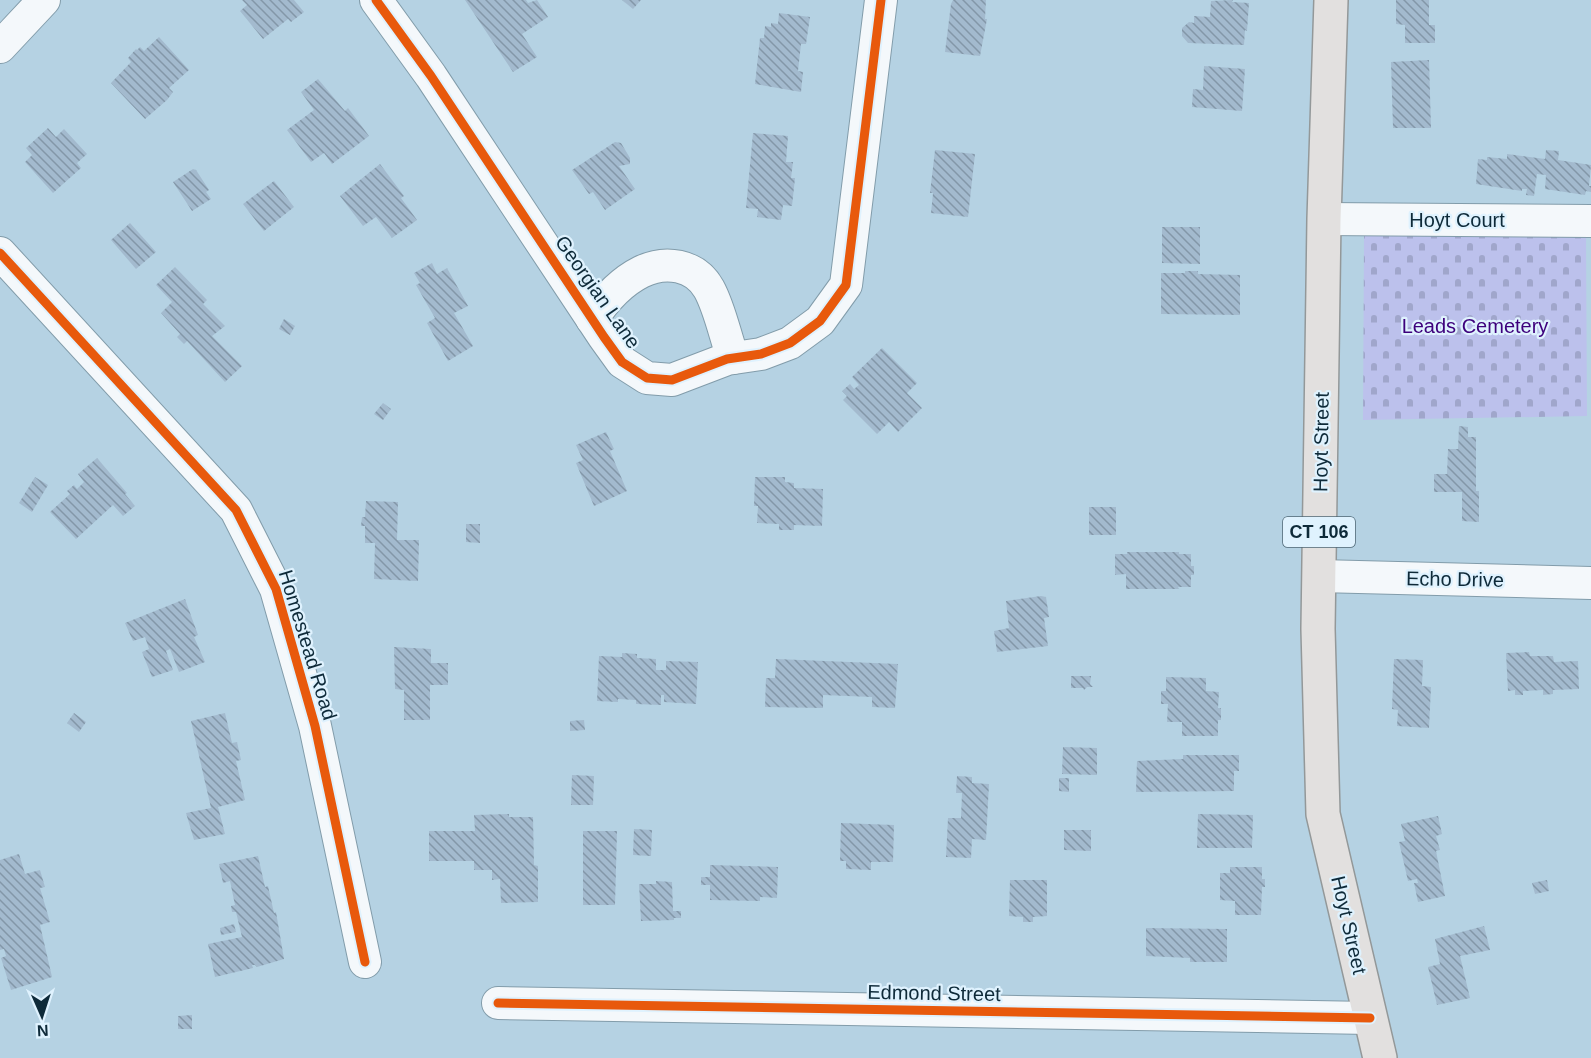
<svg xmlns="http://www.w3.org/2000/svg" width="1591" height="1058" font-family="Helvetica,sans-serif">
  <defs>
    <pattern id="cemetery-stones" width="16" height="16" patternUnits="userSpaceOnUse" patternTransform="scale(1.5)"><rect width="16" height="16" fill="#bcc1ec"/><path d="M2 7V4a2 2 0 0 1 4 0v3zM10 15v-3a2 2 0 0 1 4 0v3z" fill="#a0a6cb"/></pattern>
    <pattern id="building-back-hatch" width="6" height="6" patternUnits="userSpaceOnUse" patternTransform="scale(1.5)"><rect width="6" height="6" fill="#a3bace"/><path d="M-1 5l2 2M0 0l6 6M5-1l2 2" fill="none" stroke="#8397a8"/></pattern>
  </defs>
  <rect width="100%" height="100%" fill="#b5d2e3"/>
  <path fill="url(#cemetery-stones)" d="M 1586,232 L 1587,416 L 1363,420 L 1364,236 Z"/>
  <g fill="url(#building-back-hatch)">
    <path d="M 242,0 L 294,0 L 304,12 L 291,22 L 288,19 L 263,39 L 240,11 L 247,5 Z"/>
    <path d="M 465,0 L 526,0 L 528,3 L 537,0 L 548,17 L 522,34 L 537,57 L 513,72 Z"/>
    <path d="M 622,0 L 641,0 L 633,9 Z"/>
    <path d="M 953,0 L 986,0 L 985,19 L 987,19 L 980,56 L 945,52 L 951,4 Z"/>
    <path d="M 1233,0 L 1232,2 L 1249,3 L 1247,31 L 1245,30 L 1244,45 L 1188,43 L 1182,36 L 1182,28 L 1189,22 L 1194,23 L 1194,16 L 1210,17 L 1211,1 Z"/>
    <path d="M 1396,0 L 1429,0 L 1429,25 L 1435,25 L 1435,43 L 1405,43 L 1405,25 L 1396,24 Z"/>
    <path d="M 779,13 L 810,17 L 806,44 L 801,44 L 798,71 L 803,72 L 801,92 L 755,84 L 760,38 L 764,38 L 765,26 L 771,27 L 771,23 L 778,24 Z"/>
    <path d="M 159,37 L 189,70 L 169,88 L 173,92 L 167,100 L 145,119 L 111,83 L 131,62 L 128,58 L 136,49 L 137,50 L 140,47 L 144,51 Z"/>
    <path d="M 1429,60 L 1431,128 L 1393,128 L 1391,62 Z"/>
    <path d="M 1204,66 L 1245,69 L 1242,111 L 1192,107 L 1193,89 L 1203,90 Z"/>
    <path d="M 318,79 L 345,111 L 348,108 L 369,136 L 332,164 L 324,153 L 311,162 L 287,130 L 314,110 L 301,92 Z"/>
    <path d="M 48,128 L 56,137 L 64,129 L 87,154 L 77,163 L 81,168 L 53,193 L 25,162 L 32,155 L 26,148 Z"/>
    <path d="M 753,133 L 788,136 L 786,162 L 793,162 L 791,178 L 795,178 L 792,206 L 783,205 L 781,220 L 757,217 L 758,209 L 746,208 Z"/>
    <path d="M 615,142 L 621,143 L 630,158 L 630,164 L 619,166 L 635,189 L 605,210 L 593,192 L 589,194 L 572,170 Z"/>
    <path d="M 935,150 L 975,154 L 968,217 L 931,213 L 933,193 L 930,193 Z"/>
    <path d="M 1546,150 L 1559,151 L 1558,160 L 1591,165 L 1589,186 L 1591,186 L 1591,192 L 1586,191 L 1585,195 L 1545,189 L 1546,175 L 1537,174 L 1534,196 L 1526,195 L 1527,189 L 1522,189 L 1522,191 L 1476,184 L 1478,159 L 1487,160 L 1487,157 L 1507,159 L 1507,154 L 1545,159 Z"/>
    <path d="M 380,164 L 404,196 L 401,198 L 417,220 L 392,238 L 376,217 L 363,226 L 340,196 Z"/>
    <path d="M 193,169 L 196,170 L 209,190 L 206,192 L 211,199 L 192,211 L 173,182 Z"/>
    <path d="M 274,181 L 294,207 L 264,231 L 243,204 Z"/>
    <path d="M 130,223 L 156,252 L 136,269 L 111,240 Z"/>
    <path d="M 1162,227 L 1200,227 L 1200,264 L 1162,263 Z"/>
    <path d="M 432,263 L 437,274 L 447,268 L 468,306 L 454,313 L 473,346 L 448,361 L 427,323 L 435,318 L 416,285 L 420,283 L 414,273 Z"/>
    <path d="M 175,267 L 207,300 L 203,304 L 225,326 L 212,336 L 242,366 L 225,382 L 187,341 L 184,344 L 177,337 L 180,334 L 161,313 L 172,302 L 156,285 Z"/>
    <path d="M 1185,271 L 1198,271 L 1198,274 L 1240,275 L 1240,315 L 1161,314 L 1161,273 L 1185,273 Z"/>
    <path d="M 284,319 L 295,326 L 290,335 L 279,329 Z"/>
    <path d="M 882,348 L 917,383 L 907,393 L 922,408 L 898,432 L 889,422 L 877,434 L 843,400 L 847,396 L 842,391 L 850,384 L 854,389 L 859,385 L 852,377 Z"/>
    <path d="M 383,403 L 391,409 L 383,420 L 374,414 Z"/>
    <path d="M 1459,426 L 1468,427 L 1468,437 L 1476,437 L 1476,491 L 1479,491 L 1479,522 L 1462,521 L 1462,492 L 1434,492 L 1434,474 L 1447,474 L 1448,449 L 1458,449 Z"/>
    <path d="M 606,432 L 614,449 L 610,451 L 627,491 L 594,506 L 576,463 L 583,460 L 576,445 Z"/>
    <path d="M 97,458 L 127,493 L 125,494 L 135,506 L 123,516 L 113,505 L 76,539 L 50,512 L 70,494 L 67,491 L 74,485 L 77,489 L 84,482 L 78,474 Z"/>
    <path d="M 35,477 L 48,485 L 32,512 L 19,503 Z"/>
    <path d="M 755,477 L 785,477 L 785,482 L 794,483 L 794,488 L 823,489 L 822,526 L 794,525 L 794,530 L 779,530 L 779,524 L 757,523 L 758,506 L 754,506 Z"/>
    <path d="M 366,501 L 398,502 L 397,540 L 419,540 L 418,581 L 374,579 L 375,543 L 365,543 L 365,526 L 361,526 L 362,517 L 365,517 Z"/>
    <rect x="1089" y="507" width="27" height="28"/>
    <path d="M 466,524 L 480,524 L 480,543 L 466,542 Z"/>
    <path d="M 1127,552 L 1179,552 L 1179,554 L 1191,554 L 1191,566 L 1194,566 L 1194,575 L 1191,575 L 1191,587 L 1178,587 L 1179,589 L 1126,589 L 1126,574 L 1115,575 L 1115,554 L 1127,554 Z"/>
    <path d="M 1041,596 L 1046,597 L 1049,617 L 1044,618 L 1048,646 L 997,652 L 994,631 L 1009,628 L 1006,601 Z"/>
    <path d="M 185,599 L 198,635 L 194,637 L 205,662 L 179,672 L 170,649 L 166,651 L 173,670 L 152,677 L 142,652 L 149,649 L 145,637 L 133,641 L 125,623 Z"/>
    <path d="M 394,647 L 431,649 L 431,663 L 448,663 L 448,685 L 430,685 L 430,720 L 404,720 L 404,690 L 395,689 Z"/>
    <path d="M 1529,652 L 1530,656 L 1553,656 L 1554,662 L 1578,661 L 1579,689 L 1553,690 L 1553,694 L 1543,695 L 1543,690 L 1523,691 L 1523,695 L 1515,695 L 1515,690 L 1508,691 L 1506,653 Z"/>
    <path d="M 622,653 L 637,654 L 637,658 L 656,659 L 656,670 L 666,670 L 666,661 L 698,662 L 696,704 L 664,702 L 664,695 L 661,695 L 661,705 L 636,704 L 636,700 L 618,699 L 618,702 L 597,701 L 599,656 L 622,657 Z"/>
    <path d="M 776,659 L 898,664 L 895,708 L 872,707 L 872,697 L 823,695 L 823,708 L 765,707 L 766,678 L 775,678 Z"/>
    <path d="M 1394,659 L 1423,660 L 1422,686 L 1431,687 L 1429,728 L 1397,726 L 1398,710 L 1392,709 Z"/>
    <path d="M 1071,676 L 1091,676 L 1090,684 L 1093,687 L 1087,687 L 1084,690 L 1083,688 L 1071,688 Z"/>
    <path d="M 1166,677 L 1206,678 L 1206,691 L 1219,692 L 1218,708 L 1221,708 L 1221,720 L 1218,720 L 1218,736 L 1182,736 L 1182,722 L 1167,722 L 1168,704 L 1161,704 L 1161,691 L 1166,691 Z"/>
    <path d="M 74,713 L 86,722 L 79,732 L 67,723 Z"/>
    <path d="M 225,713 L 232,743 L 237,742 L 241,760 L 236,761 L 245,800 L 218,807 L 225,834 L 194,840 L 186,813 L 211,808 L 191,721 Z"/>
    <path d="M 584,720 L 585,730 L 570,731 L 570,721 Z"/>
    <path d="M 1063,747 L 1097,748 L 1097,775 L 1062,774 Z"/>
    <path d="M 1183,755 L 1239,755 L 1239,771 L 1234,771 L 1234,791 L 1136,792 L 1137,761 L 1183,759 Z"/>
    <path d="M 572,775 L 594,776 L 593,805 L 571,805 Z"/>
    <path d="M 957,776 L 972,777 L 972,783 L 989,784 L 986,840 L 972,839 L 971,858 L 946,857 L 948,818 L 961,818 L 962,793 L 956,793 Z"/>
    <path d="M 1059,778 L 1069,778 L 1069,792 L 1059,791 Z"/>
    <path d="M 509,814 L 509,817 L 533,817 L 534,865 L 538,866 L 538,902 L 501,903 L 500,879 L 492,880 L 492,870 L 474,870 L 474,861 L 429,861 L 429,831 L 475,831 L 474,815 Z"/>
    <path d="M 1198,814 L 1253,815 L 1252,848 L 1197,848 Z"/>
    <path d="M 1438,816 L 1442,834 L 1436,836 L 1440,850 L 1436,851 L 1445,896 L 1418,902 L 1414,883 L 1418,883 L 1417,879 L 1408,881 L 1399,842 L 1405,841 L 1401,824 Z"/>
    <path d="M 841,823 L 894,825 L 893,862 L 871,862 L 871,870 L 846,869 L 846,861 L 840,861 Z"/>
    <path d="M 634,829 L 652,830 L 651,856 L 633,855 Z"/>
    <path d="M 1064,830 L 1091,830 L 1091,851 L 1064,850 Z"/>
    <path d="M 583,831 L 617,831 L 615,905 L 583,905 Z"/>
    <path d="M 19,854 L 25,874 L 40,870 L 45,887 L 40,888 L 50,922 L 40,925 L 52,977 L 11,990 L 1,958 L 6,956 L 4,949 L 0,950 L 0,860 Z"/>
    <path d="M 258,856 L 265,887 L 268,886 L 274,913 L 276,912 L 284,959 L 257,967 L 255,965 L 252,965 L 253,968 L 215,977 L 208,944 L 242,937 L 236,912 L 232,912 L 231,906 L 235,905 L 230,881 L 223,883 L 219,864 Z"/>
    <path d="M 710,865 L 778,867 L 777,898 L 760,897 L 760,901 L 710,900 L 710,885 L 701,885 L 701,877 L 710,877 Z"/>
    <path d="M 1230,867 L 1262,867 L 1262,879 L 1265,879 L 1265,887 L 1262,887 L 1261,915 L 1235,915 L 1235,901 L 1220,900 L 1220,873 L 1230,873 Z"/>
    <path d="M 1010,880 L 1047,880 L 1047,916 L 1033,917 L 1033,922 L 1023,922 L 1023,917 L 1009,916 Z"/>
    <path d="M 1547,880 L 1549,891 L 1535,894 L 1532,883 Z"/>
    <path d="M 656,881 L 672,882 L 673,911 L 681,911 L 681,918 L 674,918 L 674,920 L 641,921 L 639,884 L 656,884 Z"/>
    <path d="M 234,924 L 236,932 L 221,935 L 220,928 Z"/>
    <path d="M 1484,926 L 1490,950 L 1460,956 L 1470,998 L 1437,1005 L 1428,967 L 1440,964 L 1435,939 Z"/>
    <path d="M 1146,928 L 1227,929 L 1227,962 L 1190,962 L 1190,958 L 1146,956 Z"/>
    <path d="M 192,1015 L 192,1029 L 178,1029 L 178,1016 Z"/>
  </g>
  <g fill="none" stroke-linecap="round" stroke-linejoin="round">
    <defs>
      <g id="street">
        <path d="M 376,0 L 431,76 L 604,337 L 622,362 L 647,378 L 672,380 L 727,359 L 761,354 L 790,343 L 820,321 L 846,285 L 881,0"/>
        <path d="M 0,47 L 44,0"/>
        <path d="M 1324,219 L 1591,221"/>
        <path d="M 0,253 L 236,510 L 276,589 L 315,726 L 365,962"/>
        <path d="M 592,319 C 604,301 621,282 641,272 C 665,260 695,264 709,289 C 720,309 725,336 733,358"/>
        <path d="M 1319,576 L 1591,583"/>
        <path d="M 498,1003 L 1370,1018"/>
      </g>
      <path id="primary" d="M 1331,0 L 1324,219 L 1318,629 L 1323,814 L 1380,1058"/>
    </defs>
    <use href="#street" stroke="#829caa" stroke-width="34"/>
    <use href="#primary" stroke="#939899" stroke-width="36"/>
    <use href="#street" stroke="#f4f8fb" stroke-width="32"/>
    <use href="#primary" stroke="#e2e0df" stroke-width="33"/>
    <defs>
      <g id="cycleway">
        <path d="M 376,0 L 431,76 L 604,337 L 622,362 L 647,378 L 672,380 L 727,359 L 761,354 L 790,343 L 820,321 L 846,285 L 881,0"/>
        <path d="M 0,253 L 236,510 L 276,589 L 315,726 L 365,962"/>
        <path d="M 498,1003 L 1370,1018"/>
      </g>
    </defs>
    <use href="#cycleway" stroke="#dff2fe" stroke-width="13"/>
    <use href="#cycleway" stroke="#e8590c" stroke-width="9"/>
  </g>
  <g text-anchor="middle" stroke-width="4.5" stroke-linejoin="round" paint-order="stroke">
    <rect fill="#dff2fe" stroke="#4d6674" stroke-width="1.5" x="1283" y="517" width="72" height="30" rx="4.5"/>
    <g font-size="18" font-weight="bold" fill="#0e2a39">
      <text x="1319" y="538">CT 106</text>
    </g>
    <g font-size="20" fill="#0e2a39" stroke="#dff2fe">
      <text x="1457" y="227">Hoyt Court</text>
      <text transform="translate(598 292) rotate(55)" y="7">Georgian Lane</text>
      <text transform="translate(1321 442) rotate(-89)" y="7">Hoyt Street</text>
      <text transform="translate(1455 579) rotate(1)" y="7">Echo Drive</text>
      <text transform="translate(308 645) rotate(73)" y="7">Homestead Road</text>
      <text transform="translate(1349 925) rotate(77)" y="7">Hoyt Street</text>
      <text transform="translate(934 993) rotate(1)" y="7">Edmond Street</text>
    </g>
    <g font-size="20" fill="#3d017c" stroke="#dff2fe">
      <text x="1475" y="333">Leads Cemetery</text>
    </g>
  </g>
  <g transform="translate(42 1016) rotate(177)" stroke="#dff2fe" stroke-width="4.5" paint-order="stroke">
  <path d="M0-4.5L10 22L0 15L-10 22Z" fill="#0e2a39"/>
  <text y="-9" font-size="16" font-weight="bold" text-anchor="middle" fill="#0e2a39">N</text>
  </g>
</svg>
